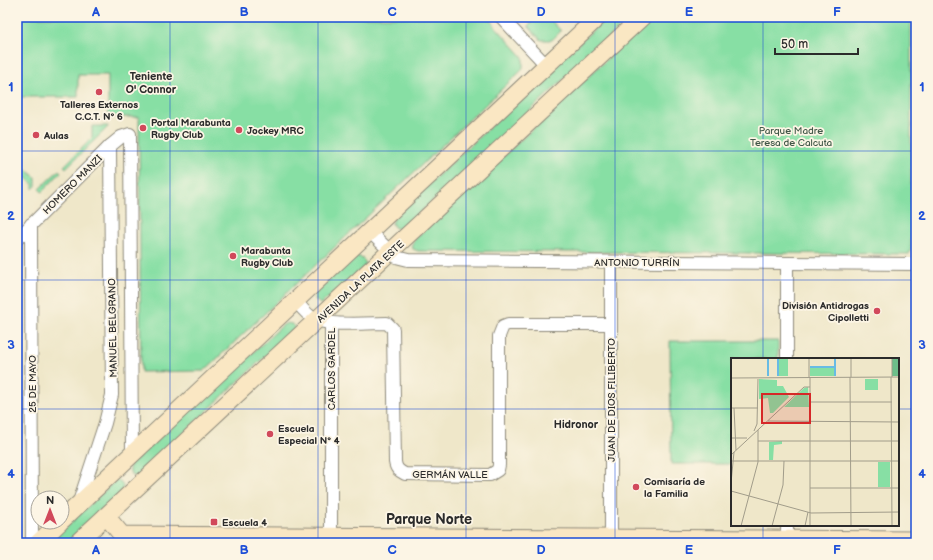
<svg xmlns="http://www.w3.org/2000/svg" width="933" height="560" font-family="'Balsamiq Sans',sans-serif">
  <rect width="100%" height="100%" fill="#fcf5e5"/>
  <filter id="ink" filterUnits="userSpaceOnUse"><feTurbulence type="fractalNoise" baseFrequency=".025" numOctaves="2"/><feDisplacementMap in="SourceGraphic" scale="8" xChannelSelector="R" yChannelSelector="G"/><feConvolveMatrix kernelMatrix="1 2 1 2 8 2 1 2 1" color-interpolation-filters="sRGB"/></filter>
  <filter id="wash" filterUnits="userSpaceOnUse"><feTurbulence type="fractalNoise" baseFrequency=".012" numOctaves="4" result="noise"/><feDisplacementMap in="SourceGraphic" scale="16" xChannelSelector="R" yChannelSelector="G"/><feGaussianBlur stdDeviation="0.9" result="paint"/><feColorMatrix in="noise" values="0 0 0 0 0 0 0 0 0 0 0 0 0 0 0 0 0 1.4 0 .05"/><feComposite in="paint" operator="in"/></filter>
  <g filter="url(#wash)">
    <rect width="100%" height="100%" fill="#efe7c9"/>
    <g fill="#87dfa4" stroke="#598568">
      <path d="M 17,17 L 487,17 L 523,57 L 523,69 L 204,371 L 141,372 L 139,117 L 108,117 L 108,75 L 78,75 L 78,97 L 17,97 Z"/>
      <path d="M 537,17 L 548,17 L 561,31 L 552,40 L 541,40 L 528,26 Z"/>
      <path d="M 607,17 L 631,17 L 401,230 L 394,227 L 392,223 L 395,216 Z"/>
      <path d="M 652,17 L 911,17 L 911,249 L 909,254 L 418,251 L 413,249 L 412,244 L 414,240 Z"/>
      <path d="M 92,126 L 108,126 L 108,127 L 66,168 L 64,166 L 92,138 Z"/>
      <path d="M 27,170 L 36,178 L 36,186 L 33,189 L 33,184 L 18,171 Z"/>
      <path d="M 59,170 L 61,172 L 42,192 L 39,189 Z"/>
      <path d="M 360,256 L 364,260 L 366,265 L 321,304 C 316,302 313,298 316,292 L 354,257 Z"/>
      <path d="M 287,323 L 292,324 L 295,328 L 137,477 L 131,475 L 129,468 L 131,464 L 283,325 Z"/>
      <path d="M 670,341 L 778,341 L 778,359 L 732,359 L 732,464 L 671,464 Z"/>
      <path d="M 116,480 L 120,482 L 123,486 L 121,493 L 66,543 L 57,542 L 55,538 Z"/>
    </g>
  </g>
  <g filter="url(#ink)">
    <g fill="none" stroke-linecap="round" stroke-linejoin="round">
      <defs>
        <g id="street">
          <path d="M 501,17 L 546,65"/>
          <path d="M 31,224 L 32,543"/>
          <path d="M 369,231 L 396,257 L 408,260 L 916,264"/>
          <path d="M 17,239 L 110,146 L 121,137 L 130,134 L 132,454"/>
          <path d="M 611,262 L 611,538"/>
          <path d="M 296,301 C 301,307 306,314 313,318 C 326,327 370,323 387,323 L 393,329 L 395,462 C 396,469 399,471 405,474 L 490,475 L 498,470 L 499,465 L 499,336 L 503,326 L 508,324 L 611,324"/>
          <path d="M 331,323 L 331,536"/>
          <path d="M 787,359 L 787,263"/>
          <path d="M 79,502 L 105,423 L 112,395 L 110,146"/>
          <path d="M 787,539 L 787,525"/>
        </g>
        <g id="secondary">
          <path d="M 106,516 L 122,535 L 916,540"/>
          <path d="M 62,520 L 598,17"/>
          <path d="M 38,543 L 60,522"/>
          <path d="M 77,543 L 642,17"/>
        </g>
      </defs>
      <use href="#street" stroke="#8d897a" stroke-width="14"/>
      <use href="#secondary" stroke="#8d897a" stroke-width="19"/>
      <use href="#street" stroke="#fff" stroke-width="12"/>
      <use href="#secondary" stroke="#fae7c3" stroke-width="17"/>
    </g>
  </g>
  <path fill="none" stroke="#1d4ed8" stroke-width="1" stroke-opacity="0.55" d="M 170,17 L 170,543M 318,17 L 318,543M 466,17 L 466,543M 615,17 L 615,543M 763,17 L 763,359M 17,151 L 916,151M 17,280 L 916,280M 17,409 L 732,409M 898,409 L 916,409M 763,525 L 763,543"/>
  <g fill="#d1495b" stroke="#fcf5e5" stroke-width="1.5">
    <circle cx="99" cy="92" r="4"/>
    <circle cx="143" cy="128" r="4"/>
    <circle cx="239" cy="130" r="4"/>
    <circle cx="36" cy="135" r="4"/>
    <circle cx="233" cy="256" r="4"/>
    <circle cx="877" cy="311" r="4"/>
    <circle cx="270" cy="434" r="4"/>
    <circle cx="636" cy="487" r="4"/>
    <rect x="210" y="518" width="8" height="8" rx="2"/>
  </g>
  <g text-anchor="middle" stroke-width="3.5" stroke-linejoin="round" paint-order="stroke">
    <g font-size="10" font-weight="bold" fill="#2b2b2b" stroke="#fcf5e5" text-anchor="start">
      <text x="99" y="108" text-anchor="middle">Talleres Externos<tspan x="99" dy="12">C.C.T. N° 6</tspan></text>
      <text x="151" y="126">Portal Marabunta<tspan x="151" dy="12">Rugby Club</tspan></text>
      <text x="247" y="134">Jockey MRC</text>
      <text x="44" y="139">Aulas</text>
      <text x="241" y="254">Marabunta<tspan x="241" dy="12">Rugby Club</tspan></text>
      <text x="869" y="309" text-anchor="end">División Antidrogas<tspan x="869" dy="12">Cipolletti</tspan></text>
      <text x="278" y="432">Escuela<tspan x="278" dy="12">Especial N° 4</tspan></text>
      <text x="644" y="485">Comisaría de<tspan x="644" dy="12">la Familia</tspan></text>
      <text x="222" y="526">Escuela 4</text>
    </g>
    <g font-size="10" fill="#425849" stroke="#fcf5e5">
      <text x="791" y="134">Parque Madre<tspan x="791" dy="12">Teresa de Calcuta</tspan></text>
    </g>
    <g font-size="10" fill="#2b2b2b" stroke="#fcf5e5">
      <text transform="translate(72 184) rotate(-45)" y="4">HOMERO MANZI</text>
      <text x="637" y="266">ANTONIO TURRÍN</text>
      <text transform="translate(360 281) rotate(-43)" y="4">AVENIDA LA PLATA ESTE</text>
      <text transform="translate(112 328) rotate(-91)" y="4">MANUEL BELGRANO</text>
      <text transform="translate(331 369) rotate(-90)" y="4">CARLOS GARDEL</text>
      <text transform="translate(32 384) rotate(-90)" y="4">25 DE MAYO</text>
      <text transform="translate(611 400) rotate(-90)" y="4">JUAN DE DIOS FILIBERTO</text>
      <text x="450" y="478">GERMÁN VALLE</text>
    </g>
    <g font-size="11" font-weight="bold" fill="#2b2b2b" stroke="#fcf5e5">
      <text x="151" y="80">Teniente<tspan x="151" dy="13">O' Connor</tspan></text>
      <text x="576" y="428">Hidronor</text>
    </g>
    <g font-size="14" font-weight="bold" fill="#2b2b2b" stroke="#fcf5e5">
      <text x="429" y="524">Parque Norte</text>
    </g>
  </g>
  <g transform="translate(731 358)">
    <rect width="168" height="168" fill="#efe7c9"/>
    <path d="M 47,0 L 57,0 L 57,18 L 47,18 ZM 79,9 L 104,9 L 104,18 L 79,18 ZM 28,21 L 46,22 L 46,28 L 52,28 L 58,39 L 42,55 L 39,55 L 37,40 L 28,41 ZM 134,21 L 147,21 L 147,32 L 134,32 ZM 77,29 L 78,49 L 53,49 L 73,30 ZM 51,83 L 51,86 L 43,87 L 42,102 L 38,102 L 38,84 ZM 147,104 L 159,104 L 159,129 L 147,129 Z" fill="#87dfa4"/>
    <path d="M 161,0 L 168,0 L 168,18 L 161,18 Z" fill="#6dbe8a"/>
    <path fill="none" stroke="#68bbe4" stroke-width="2" d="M 37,0 L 37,18M 47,0 L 47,18M 79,9 L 104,9M 104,18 L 104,0"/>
    <path fill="none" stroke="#a19c8a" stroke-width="1" d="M 78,0 L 78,19M 120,0 L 120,19M 161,0 L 161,19M 79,19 L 79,168M 119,19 L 120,168M 160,19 L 161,168M 0,20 L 168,19M 79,44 L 161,44M 0,50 L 27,50M 3,50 L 5,92M 37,63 L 168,64M 23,73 L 26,66 L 27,21M 0,80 L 16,80M 27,83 L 168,83M 0,97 L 73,29 L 79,29M 0,103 L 168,103M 0,125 L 3,94M 79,130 L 168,130M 0,133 L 80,155 L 168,154M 10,168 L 27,104 L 27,72M 41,168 L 52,127 L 53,103M 74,168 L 77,154"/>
    <path fill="#d62828" fill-opacity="0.15" stroke="#d62828" stroke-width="2" d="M 31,36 L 79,36 L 79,65 L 31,65 Z"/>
    <rect width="168" height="168" fill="none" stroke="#2b2b2b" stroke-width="2"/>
  </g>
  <rect width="933" height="560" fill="none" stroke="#fcf5e5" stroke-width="44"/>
  <g transform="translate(50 510)"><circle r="19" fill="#fcf5e5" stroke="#a8a49b"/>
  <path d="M0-3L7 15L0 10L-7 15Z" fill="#d1495b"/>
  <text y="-6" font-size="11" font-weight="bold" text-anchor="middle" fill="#2b2b2b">N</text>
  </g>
  <path d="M775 48v6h83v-6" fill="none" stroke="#2b2b2b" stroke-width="2"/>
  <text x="781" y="48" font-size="12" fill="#2b2b2b" stroke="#fcf5e5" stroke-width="3" paint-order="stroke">50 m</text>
  <rect x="22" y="22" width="889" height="516" fill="none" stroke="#1d4ed8" stroke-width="1.5"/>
  <g font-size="13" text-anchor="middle" font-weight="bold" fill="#1d4ed8">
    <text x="96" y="16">A</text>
    <text x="244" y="16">B</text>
    <text x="392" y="16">C</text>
    <text x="541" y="16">D</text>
    <text x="689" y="16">E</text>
    <text x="837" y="16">F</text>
    <text x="11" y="91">1</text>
    <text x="922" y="91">1</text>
    <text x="11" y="220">2</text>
    <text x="922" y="220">2</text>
    <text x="11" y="349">3</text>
    <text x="922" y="349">3</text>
    <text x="11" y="478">4</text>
    <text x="922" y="478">4</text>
    <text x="96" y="554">A</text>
    <text x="244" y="554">B</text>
    <text x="392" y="554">C</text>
    <text x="541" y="554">D</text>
    <text x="689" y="554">E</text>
    <text x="837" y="554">F</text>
  </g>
</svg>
